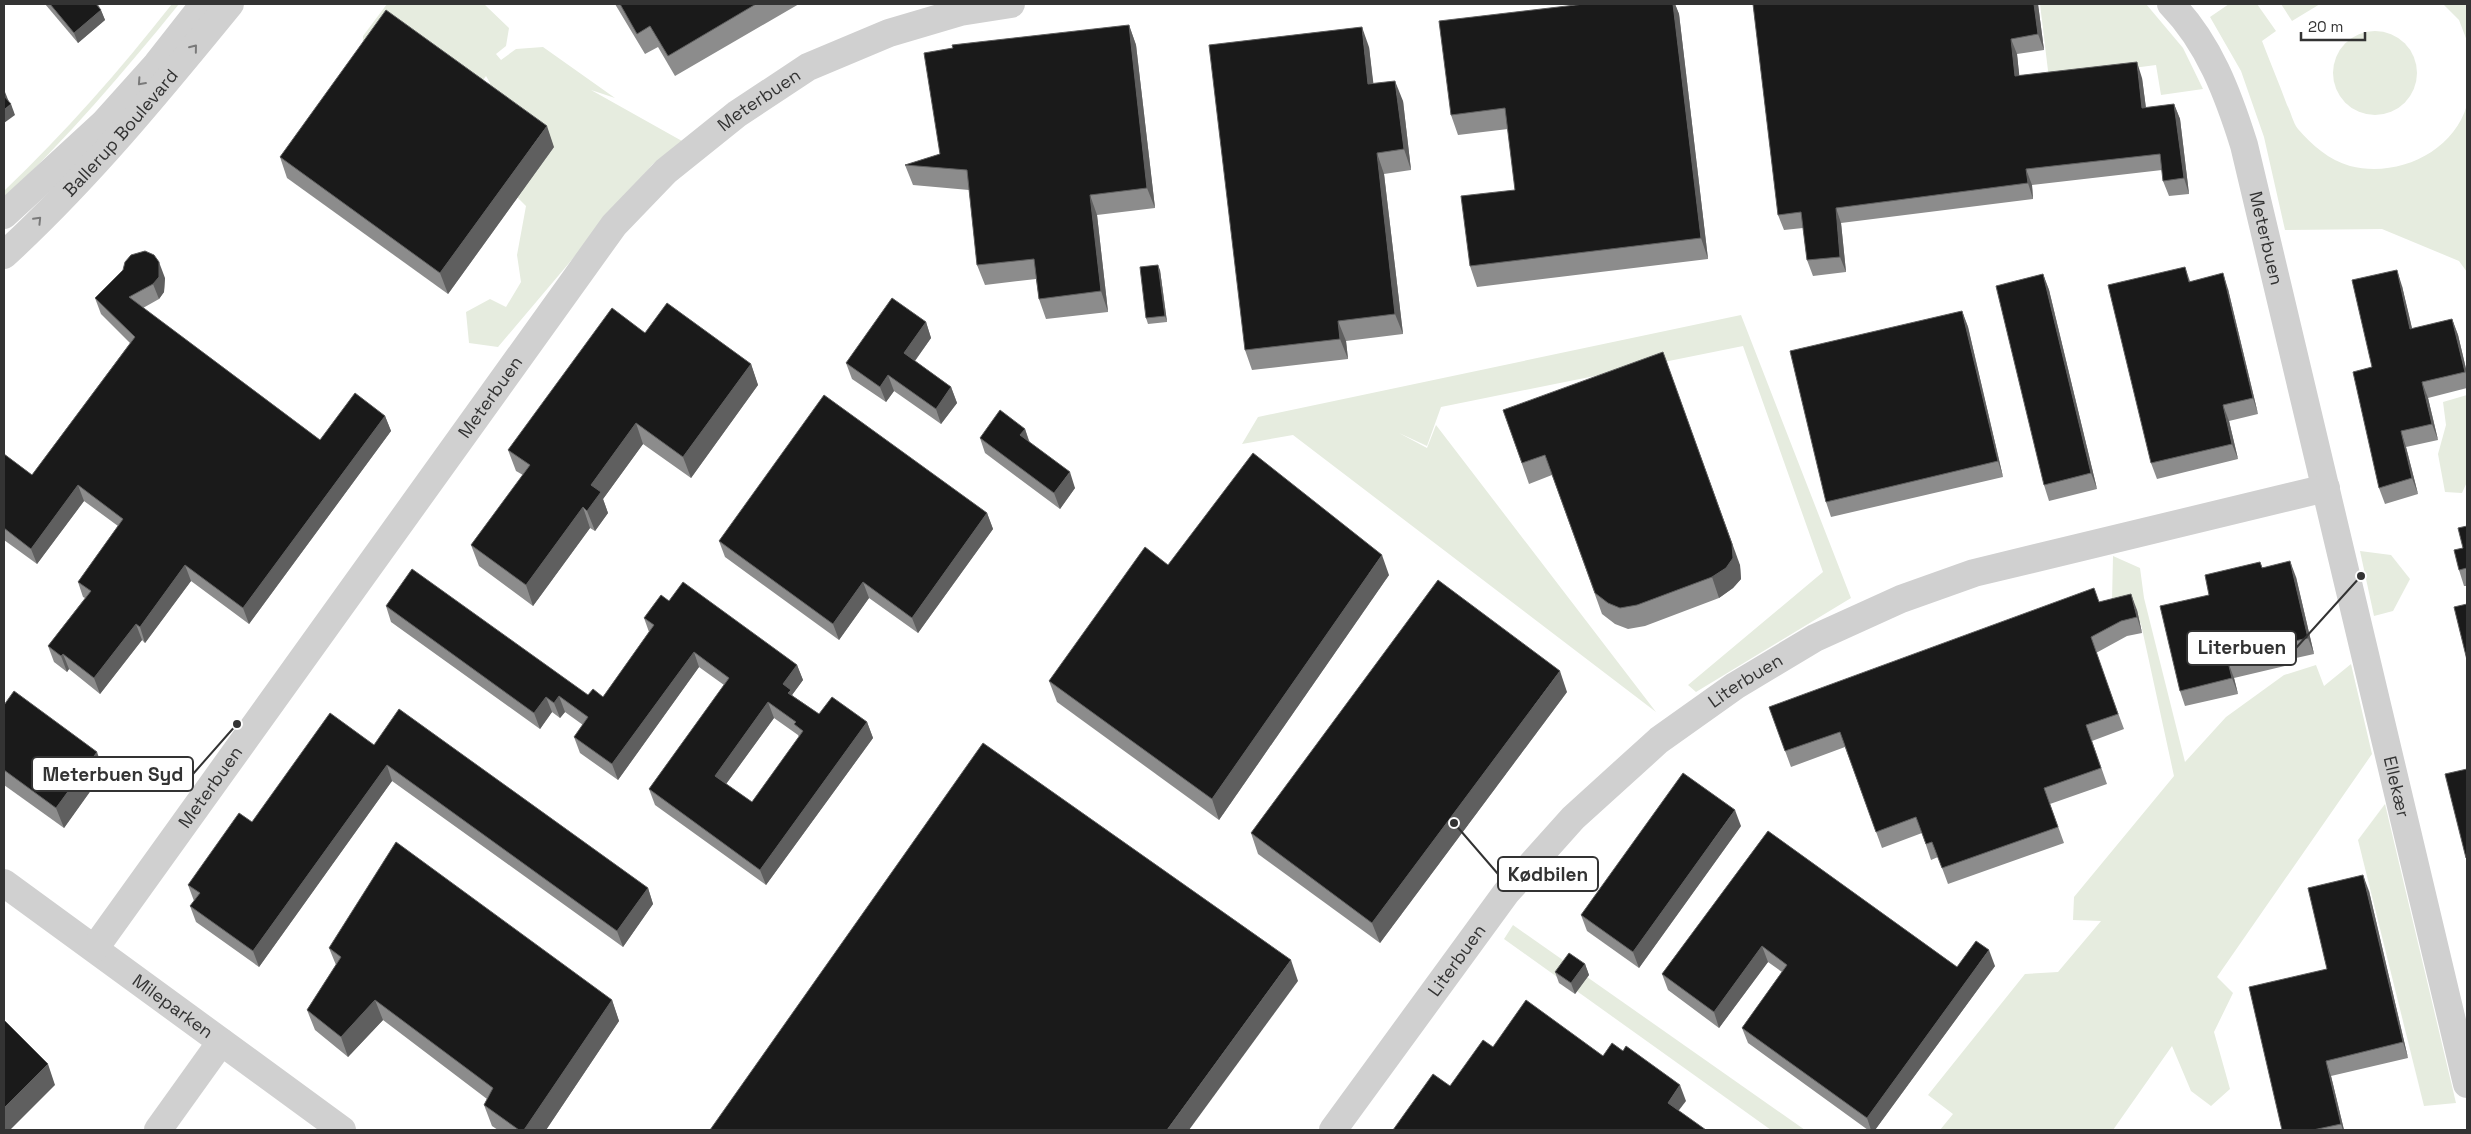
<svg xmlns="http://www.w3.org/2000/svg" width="2471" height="1134" font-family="'Space Grotesk',sans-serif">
  <rect width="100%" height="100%" fill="#fff"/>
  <g fill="#e6ecdf">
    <path d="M 172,4 L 179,4 C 124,72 67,138 4,199 L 4,191 C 65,133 120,70 172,4 Z"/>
    <path d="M 387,4 L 484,4 L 509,28 L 506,46 L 496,54 L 501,60 L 516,49 L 543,47 L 615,98 L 591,90 L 682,141 L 652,165 L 498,347 L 469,343 L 466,312 L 490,299 L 506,307 L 521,282 L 517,255 L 526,206 L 517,197 L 554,147 L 481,94 L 490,83 L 486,76 L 476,90 L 362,74 L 363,36 Z"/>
    <path d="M 2040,4 L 2146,4 L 2183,48 L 2203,89 L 2161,95 L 2156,65 L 2049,79 Z"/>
    <path d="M 2229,4 L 2257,4 L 2276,31 L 2262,41 C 2270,62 2279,83 2287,105 C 2291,112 2293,123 2298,129 C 2312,145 2329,160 2350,166 C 2397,178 2453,153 2467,105 L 2467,272 L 2459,261 L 2382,229 L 2285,230 L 2264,137 L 2241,71 L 2210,17 Z"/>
    <path d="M 2281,4 L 2320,4 L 2292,21 Z"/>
    <path d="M 2443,4 L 2467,4 L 2467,41 L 2459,20 Z"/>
    <circle cx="2375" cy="73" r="42"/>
    <path d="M 1741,315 L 1851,598 L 1696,692 L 1688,685 L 1823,572 L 1743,346 L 1441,407 L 1427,446 L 1399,433 L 1427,448 L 1436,425 L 1656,712 L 1293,435 L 1242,444 L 1258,417 Z"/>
    <path d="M 2467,395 L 2467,482 L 2462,493 L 2445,492 L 2438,454 L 2446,425 L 2443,402 Z"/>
    <path d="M 2360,551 L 2391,555 L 2410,579 L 2393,611 L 2374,616 Z"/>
    <path d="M 2113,556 L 2140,568 L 2144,598 L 2185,762 L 2226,717 L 2284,675 L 2316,665 L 2324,686 L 2351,664 L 2372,754 L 2217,977 L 2233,993 L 2214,1032 L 2230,1089 L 2211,1106 L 2191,1091 L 2172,1046 L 2113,1130 L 1940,1130 L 1953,1114 L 1928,1095 L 2025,974 L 2058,972 L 2101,921 L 2073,920 L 2074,897 L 2174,776 L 2141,624 L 2112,601 Z"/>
    <path d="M 2385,804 L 2456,1103 L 2424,1106 L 2358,840 Z"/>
    <path d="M 1513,925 L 1805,1130 L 1771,1130 L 1504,939 Z"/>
  </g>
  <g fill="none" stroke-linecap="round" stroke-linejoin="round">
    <g stroke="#d0d0d0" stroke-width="28">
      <path id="s1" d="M 2171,4 C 2209,43 2228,94 2244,145 L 2467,1084"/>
      <path d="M 4,215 L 104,123 L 157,64 L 204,4"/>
      <path id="s2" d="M 4,255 C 87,179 159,91 230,4"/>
      <path id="s3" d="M 4,883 L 342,1130"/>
      <path id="s4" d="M 95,948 L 614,225 L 666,171 L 737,114 L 808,67 L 889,33 L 960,12 L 1011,4"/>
      <path d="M 158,1130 L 221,1042"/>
      <path id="s5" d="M 1333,1130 L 1506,893 L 1573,818 L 1659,740 L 1735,686 L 1815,638 L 1901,599 L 1974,573 L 2326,488"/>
    </g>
  </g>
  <g fill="#8c8c8c" fill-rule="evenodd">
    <path d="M 45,4 L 98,4 L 105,20 L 78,43 Z"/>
    <path d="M 615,4 L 799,4 L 675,76 L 658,47 L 645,54 Z"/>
    <path d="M 1584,4 L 1675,4 L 1679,14 L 1708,259 L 1477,287 L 1470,266 L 1515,190 L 1508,129 L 1458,135 L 1451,115 Z"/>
    <path d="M 1753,4 L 2038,4 L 2044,50 L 2017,54 L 2019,75 L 2142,78 L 2146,108 L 2174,104 L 2180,119 L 2189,194 L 2169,196 L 2163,181 L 2162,170 L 2032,185 L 2033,199 L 1841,223 L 1846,272 L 1813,276 L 1807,260 L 1803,228 L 1784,230 L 1778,215 Z"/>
    <path d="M 1129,25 L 1136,45 L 1155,208 L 1097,215 L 1108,312 L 1046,319 L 1039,299 L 1036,279 L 985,285 L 977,265 L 969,190 L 913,185 L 905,165 L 940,154 Z"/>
    <path d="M 1369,47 L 1373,84 L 1403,101 L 1411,170 L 1384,174 L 1403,334 L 1346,341 L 1348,359 L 1252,370 L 1245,350 Z"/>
    <path d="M 554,147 L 448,294 L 287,178 L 280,157 Z"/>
    <path d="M 2185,267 L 2190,281 L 2228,289 L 2258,414 L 2229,421 L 2238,459 L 2157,479 L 2151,463 Z"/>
    <path d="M 1160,270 L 1167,322 L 1148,324 L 1146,318 Z"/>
    <path d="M 2043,274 L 2049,290 L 2097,489 L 2049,501 L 2044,485 Z"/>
    <path d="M 165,278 L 164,292 L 159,299 L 143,308 L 320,440 L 385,416 L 391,431 L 249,624 L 191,581 L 145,643 L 142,640 L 100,694 L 69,669 L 67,672 L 54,662 L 48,646 L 85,598 L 83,597 L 78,582 L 118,526 L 84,501 L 37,564 L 4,540 L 4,454 L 32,475 L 130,343 L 101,314 L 95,298 Z"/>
    <path d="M 2402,286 L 2412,329 L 2452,319 L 2458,335 L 2467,373 L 2467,388 L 2428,398 L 2438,440 L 2406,447 L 2418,494 L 2385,504 L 2379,488 L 2372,367 Z"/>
    <path d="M 1962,311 L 1968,327 L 2003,477 L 1831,517 L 1826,502 Z"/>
    <path d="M 926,322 L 931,338 L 915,361 L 951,387 L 957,403 L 941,424 L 894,391 L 886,402 L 852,379 L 846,363 Z"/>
    <path d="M 645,333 L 751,364 L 758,385 L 691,478 L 643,444 L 603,499 L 608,513 L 595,531 L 590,528 L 533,606 L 479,566 L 471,545 L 523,475 L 516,471 L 508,450 Z"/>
    <path d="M 1503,410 L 1740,565 L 1741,579 L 1733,588 L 1719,598 L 1645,626 L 1628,629 L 1615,624 L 1602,614 L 1552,475 L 1529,484 Z"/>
    <path d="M 1025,429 L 1030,443 L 1075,488 L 1060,509 L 985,453 L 980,438 Z"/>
    <path d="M 987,513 L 993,529 L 918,633 L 869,598 L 839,640 L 725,557 L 719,541 Z"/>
    <path d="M 2467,526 L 2467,586 L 2464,586 L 2459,570 Z"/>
    <path d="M 2260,562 L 2262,567 L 2296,577 L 2314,654 L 2287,660 L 2289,665 L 2234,678 L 2238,694 L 2185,706 L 2180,691 L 2209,595 Z"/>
    <path d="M 1168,565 L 1389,575 L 1219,820 L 1057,702 L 1049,681 Z"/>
    <path d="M 669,601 L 797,665 L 803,680 L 792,695 L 793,696 L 819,714 L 867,722 L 873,738 L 766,885 L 655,805 L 649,789 L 724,685 L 699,667 L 618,780 L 580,753 L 574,737 L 583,725 L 565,712 L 560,718 L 552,712 L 540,729 L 391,622 L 386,606 L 588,695 L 603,697 L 649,632 L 644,618 ZM 774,718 L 798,735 L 799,737 L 752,802 L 726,784 Z"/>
    <path d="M 2099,602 L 2137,610 L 2142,633 L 2127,636 L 2096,653 L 2124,729 L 2092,741 L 2107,784 L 2050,804 L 2064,843 L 1948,884 L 1938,857 L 1931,860 L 1922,833 L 1882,848 L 1845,747 L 1791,767 L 1769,707 Z"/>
    <path d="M 1567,692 L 1380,943 L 1258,854 L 1251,833 Z"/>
    <path d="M 4,705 L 104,772 L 64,828 L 4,785 Z"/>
    <path d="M 374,745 L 648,888 L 653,904 L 623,947 L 392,781 L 259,967 L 196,922 L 190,906 L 194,901 L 188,885 L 252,822 Z"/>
    <path d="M 1741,826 L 1639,968 L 1587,931 L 1581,915 Z"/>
    <path d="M 1768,831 L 1957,967 L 1995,966 L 1875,1130 L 1868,1130 L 1748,1043 L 1742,1028 L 1782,972 L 1768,962 L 1719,1028 L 1668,990 L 1662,974 Z"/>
    <path d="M 2369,891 L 2408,1058 L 2331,1076 L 2344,1130 L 2282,1130 L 2327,969 Z"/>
    <path d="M 329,948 L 612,1000 L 619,1021 L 546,1130 L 498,1130 L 492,1126 L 484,1105 L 487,1099 L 383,1020 L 348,1057 L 315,1030 L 307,1010 L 336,965 Z"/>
    <path d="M 1585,964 L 1589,975 L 1575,994 L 1559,983 L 1555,972 Z"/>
  </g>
  <g fill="#5f5f5f">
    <path d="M 1673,4 L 1675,4 L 1679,14 L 1708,259 L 1701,238 Z"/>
    <path d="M 2034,4 L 2038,4 L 2044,50 L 2038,34 Z"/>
    <path d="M 101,10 L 105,20 L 78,43 L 74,33 Z"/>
    <path d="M 1129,25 L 1136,45 L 1155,208 L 1147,188 Z"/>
    <path d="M 1362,27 L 1369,47 L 1376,105 L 1368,84 Z"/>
    <path d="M 2011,39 L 2017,54 L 2021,91 L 2015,76 Z"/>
    <path d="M 2137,62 L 2142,78 L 2148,124 L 2142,108 Z"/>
    <path d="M 1395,81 L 1403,101 L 1411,170 L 1404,149 Z"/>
    <path d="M 5,92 L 9,102 L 4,98 L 4,93 Z"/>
    <path d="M 11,104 L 15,115 L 4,123 L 4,110 Z"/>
    <path d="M 2174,104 L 2180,119 L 2189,194 L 2184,178 Z"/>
    <path d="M 547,126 L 554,147 L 448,294 L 440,273 Z"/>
    <path d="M 1377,153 L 1384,174 L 1403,334 L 1395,314 Z"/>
    <path d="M 2026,169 L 2032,185 L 2033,199 L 2028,183 Z"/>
    <path d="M 1090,195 L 1097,215 L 1108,312 L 1101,291 Z"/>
    <path d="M 1836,208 L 1841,223 L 1846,272 L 1840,257 Z"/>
    <path d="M 159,262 L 165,278 L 164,292 L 159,299 L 153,284 Z"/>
    <path d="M 1158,265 L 1160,270 L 1167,322 L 1165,316 Z"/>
    <path d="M 2397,270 L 2402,286 L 2416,345 L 2410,329 Z"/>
    <path d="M 2223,273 L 2228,289 L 2258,414 L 2253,398 Z"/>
    <path d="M 2043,274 L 2049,290 L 2097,489 L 2091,473 Z"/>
    <path d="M 1962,311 L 1968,327 L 2003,477 L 1998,461 Z"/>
    <path d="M 2452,319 L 2458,335 L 2467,373 L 2467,378 Z"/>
    <path d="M 1338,321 L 1346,341 L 1348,359 L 1340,339 Z"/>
    <path d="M 926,322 L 931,338 L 909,369 L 904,353 Z"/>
    <path d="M 1663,352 L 1740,565 L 1741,579 L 1733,588 L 1719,598 L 1712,577 Z"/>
    <path d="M 751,364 L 758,385 L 691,478 L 683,457 Z"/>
    <path d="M 888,375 L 894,391 L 886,402 L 880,387 Z"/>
    <path d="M 2422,382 L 2428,398 L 2438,440 L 2432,424 Z"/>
    <path d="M 951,387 L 957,403 L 941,424 L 936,409 Z"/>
    <path d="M 2223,405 L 2229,421 L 2238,459 L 2232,444 Z"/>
    <path d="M 385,416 L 391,431 L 249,624 L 243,608 Z"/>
    <path d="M 636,423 L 643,444 L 603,499 L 608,513 L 595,531 L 587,511 L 591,485 Z"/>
    <path d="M 1025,429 L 1030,445 L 1020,435 Z"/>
    <path d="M 2401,431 L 2406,447 L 2418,494 L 2412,478 Z"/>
    <path d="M 1070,472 L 1075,488 L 1060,509 L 1054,493 Z"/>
    <path d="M 78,485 L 84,501 L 37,564 L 31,549 Z"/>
    <path d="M 583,507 L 590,528 L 533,606 L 526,585 Z"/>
    <path d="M 987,513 L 993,529 L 918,633 L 912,618 Z"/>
    <path d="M 1382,555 L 1389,575 L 1219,820 L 1212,799 Z"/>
    <path d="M 2290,561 L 2296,577 L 2314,654 L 2308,638 Z"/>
    <path d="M 185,565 L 191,581 L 145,643 L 140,627 Z"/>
    <path d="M 863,582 L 869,598 L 839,640 L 833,624 Z"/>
    <path d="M 2131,594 L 2137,610 L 2142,633 L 2137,617 Z"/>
    <path d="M 136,624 L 142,640 L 100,694 L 94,678 Z"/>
    <path d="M 694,652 L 699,667 L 618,780 L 612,764 Z"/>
    <path d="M 63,654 L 69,669 L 67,672 L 61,656 Z"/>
    <path d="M 2228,662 L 2234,678 L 2238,694 L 2232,678 Z"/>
    <path d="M 797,665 L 803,680 L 792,695 L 796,706 L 783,684 Z"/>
    <path d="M 1560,671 L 1567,692 L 1380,943 L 1372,923 Z"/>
    <path d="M 559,696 L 565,712 L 560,718 L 554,703 Z"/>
    <path d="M 546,697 L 552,712 L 540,729 L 534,713 Z"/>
    <path d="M 768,702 L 774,718 L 721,791 L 715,776 Z"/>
    <path d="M 867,722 L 873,738 L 766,885 L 760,870 Z"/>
    <path d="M 97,752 L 104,772 L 64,828 L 56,808 Z"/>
    <path d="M 387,765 L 392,781 L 259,967 L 253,951 Z"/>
    <path d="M 1735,810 L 1741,826 L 1639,968 L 1633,952 Z"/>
    <path d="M 2363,875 L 2369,891 L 2408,1058 L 2403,1042 Z"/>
    <path d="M 648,888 L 653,904 L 623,947 L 617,931 Z"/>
    <path d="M 1762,946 L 1768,962 L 1719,1028 L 1714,1012 Z"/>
    <path d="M 1989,950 L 1995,966 L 1875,1130 L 1871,1130 L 1867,1118 Z"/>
    <path d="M 1291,960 L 1298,981 L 1189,1130 L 1167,1130 Z"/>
    <path d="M 1585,964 L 1589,975 L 1575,994 L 1571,983 Z"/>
    <path d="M 375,1000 L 383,1020 L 348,1057 L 341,1037 Z"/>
    <path d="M 612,1000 L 619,1021 L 546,1130 L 524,1130 Z"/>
    <path d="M 2326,1061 L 2331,1076 L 2344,1130 L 2343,1130 L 2341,1124 Z"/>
    <path d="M 48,1064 L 55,1085 L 10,1130 L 4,1130 L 4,1108 Z"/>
    <path d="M 1680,1085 L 1686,1101 L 1673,1118 L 1668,1103 Z"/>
  </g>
  <g fill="#1a1a1a" stroke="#5f5f5f" fill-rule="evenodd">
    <path d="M 50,4 L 96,4 L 101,10 L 74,33 Z"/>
    <path d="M 620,4 L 756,4 L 668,56 L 650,26 L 637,34 Z"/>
    <path d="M 1584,4 L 1673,4 L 1701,238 L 1470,266 L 1461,196 L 1515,190 L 1505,108 L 1451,115 L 1439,21 Z"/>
    <path d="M 1753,4 L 2034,4 L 2038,34 L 2011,39 L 2015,76 L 2137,62 L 2142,108 L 2174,104 L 2184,178 L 2163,181 L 2160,154 L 2026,169 L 2028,183 L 1836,208 L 1840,257 L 1807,260 L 1801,212 L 1778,215 Z"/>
    <path d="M 386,10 L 547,126 L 440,273 L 280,157 Z"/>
    <path d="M 1129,25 L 1147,188 L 1090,195 L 1101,291 L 1039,299 L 1034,259 L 977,265 L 967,170 L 905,165 L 940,154 L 924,53 L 953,48 L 952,45 Z"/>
    <path d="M 1362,27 L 1368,84 L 1395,81 L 1404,149 L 1377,153 L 1395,314 L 1338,321 L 1340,339 L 1245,350 L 1209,45 Z"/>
    <path d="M 4,96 L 11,104 L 4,110 Z"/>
    <path d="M 145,251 L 154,255 L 159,262 L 159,277 L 153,284 L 129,297 L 320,440 L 355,393 L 385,416 L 243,608 L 185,565 L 140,627 L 136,624 L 94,678 L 63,654 L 61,656 L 48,646 L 91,591 L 78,582 L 123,519 L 78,485 L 31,549 L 4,528 L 4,454 L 32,475 L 135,337 L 95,298 L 123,270 L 125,262 L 131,255 Z"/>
    <path d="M 1158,265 L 1165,316 L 1146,318 L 1140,267 Z"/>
    <path d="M 2185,267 L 2189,282 L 2223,273 L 2253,398 L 2223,405 L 2232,444 L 2151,463 L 2108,285 Z"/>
    <path d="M 2397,270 L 2410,329 L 2452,319 L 2465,372 L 2422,382 L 2432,424 L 2401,431 L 2412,478 L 2379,488 L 2353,372 L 2372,367 L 2352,280 Z"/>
    <path d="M 2043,274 L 2091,473 L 2044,485 L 1996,286 Z"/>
    <path d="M 892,298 L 926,322 L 904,353 L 951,387 L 936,409 L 888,375 L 880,387 L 846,363 Z"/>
    <path d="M 667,303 L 751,364 L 683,457 L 636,423 L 591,485 L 601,492 L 587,511 L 583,507 L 526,585 L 471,545 L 530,465 L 508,450 L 612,308 L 645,333 Z"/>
    <path d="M 1962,311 L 1998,461 L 1826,502 L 1790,351 Z"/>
    <path d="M 1663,352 L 1732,544 L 1733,558 L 1726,568 L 1712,577 L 1637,605 L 1620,608 L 1608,603 L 1595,593 L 1545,455 L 1522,463 L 1503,410 Z"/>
    <path d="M 824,395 L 987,513 L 912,618 L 863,582 L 833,624 L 719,541 Z"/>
    <path d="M 1000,410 L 1025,429 L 1020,435 L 1070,472 L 1054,493 L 980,438 Z"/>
    <path d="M 1253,453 L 1382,555 L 1212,799 L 1049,681 L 1145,547 L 1168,565 Z"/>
    <path d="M 2467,526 L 2467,568 L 2459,570 L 2454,550 L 2463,548 L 2458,528 Z"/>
    <path d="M 2290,561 L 2308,638 L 2282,644 L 2283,649 L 2228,662 L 2232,678 L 2180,691 L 2160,606 L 2209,595 L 2205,575 L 2260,562 L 2262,568 Z"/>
    <path d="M 412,569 L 588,695 L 593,689 L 603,697 L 654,625 L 644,618 L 661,595 L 669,601 L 683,582 L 797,665 L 783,684 L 791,690 L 788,693 L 819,714 L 832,697 L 867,722 L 760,870 L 649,789 L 729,678 L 694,652 L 612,764 L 574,737 L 588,717 L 559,696 L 554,703 L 546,697 L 534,713 L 386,606 ZM 768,702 L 796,722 L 794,724 L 803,731 L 752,802 L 715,776 Z"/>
    <path d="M 1438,580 L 1560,671 L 1372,923 L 1251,833 Z"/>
    <path d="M 2094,588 L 2099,602 L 2131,594 L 2137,617 L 2121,621 L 2091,637 L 2118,714 L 2086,725 L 2101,768 L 2044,788 L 2058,827 L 1942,868 L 1932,842 L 1926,844 L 1916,817 L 1876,832 L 1840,732 L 1785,751 L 1769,707 Z"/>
    <path d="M 2467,604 L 2467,660 L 2454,607 Z"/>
    <path d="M 14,691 L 97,752 L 56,808 L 4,770 L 4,705 Z"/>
    <path d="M 399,709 L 648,888 L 617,931 L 387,765 L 253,951 L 190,906 L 200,893 L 188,885 L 239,813 L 252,822 L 330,713 L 374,745 Z"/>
    <path d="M 983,743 L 1291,960 L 1167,1130 L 710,1130 Z"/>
    <path d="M 2467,769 L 2467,858 L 2466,858 L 2445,774 Z"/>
    <path d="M 1683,773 L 1735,810 L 1633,952 L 1581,915 Z"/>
    <path d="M 1768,831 L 1957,967 L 1976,941 L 1989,950 L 1867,1118 L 1742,1028 L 1787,965 L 1762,946 L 1714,1012 L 1662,974 Z"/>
    <path d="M 396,842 L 612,1000 L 524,1130 L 519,1130 L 484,1105 L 493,1088 L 375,1000 L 341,1037 L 307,1010 L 341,957 L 329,948 Z"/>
    <path d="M 2363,875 L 2403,1042 L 2326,1061 L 2341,1124 L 2313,1130 L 2282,1130 L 2249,987 L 2327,969 L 2308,888 Z"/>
    <path d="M 1569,953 L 1585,964 L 1571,983 L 1555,972 Z"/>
    <path d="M 1526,1000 L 1603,1056 L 1612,1043 L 1623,1051 L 1626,1046 L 1680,1085 L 1668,1103 L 1706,1130 L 1393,1130 L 1433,1074 L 1450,1086 L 1483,1040 L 1493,1047 Z"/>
    <path d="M 4,1020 L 48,1064 L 4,1108 Z"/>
  </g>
  <defs><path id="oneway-chevron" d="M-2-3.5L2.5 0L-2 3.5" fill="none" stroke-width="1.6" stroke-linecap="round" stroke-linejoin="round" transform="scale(1.25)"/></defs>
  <g stroke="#7a7a7a">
    <use href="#oneway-chevron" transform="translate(194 48) rotate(-51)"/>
    <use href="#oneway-chevron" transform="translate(141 82) rotate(132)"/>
    <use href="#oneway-chevron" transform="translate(38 220) rotate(-46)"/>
  </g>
  <g text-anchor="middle" stroke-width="5" stroke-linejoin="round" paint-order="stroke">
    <g font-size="18" fill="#333" stroke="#fff">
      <text dy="6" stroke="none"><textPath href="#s4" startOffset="1082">Meterbuen</textPath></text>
      <text dy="6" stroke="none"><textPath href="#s2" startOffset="169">Ballerup Boulevard</textPath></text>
      <text dy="6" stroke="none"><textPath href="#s1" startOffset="256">Meterbuen</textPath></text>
      <text dy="6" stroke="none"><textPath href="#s4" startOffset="678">Meterbuen</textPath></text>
      <text dy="6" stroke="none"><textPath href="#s5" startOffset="615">Literbuen</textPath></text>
      <text dy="6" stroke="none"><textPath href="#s1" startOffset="820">Ellekær</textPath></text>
      <text dy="6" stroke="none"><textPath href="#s4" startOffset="198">Meterbuen</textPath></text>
      <text dy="6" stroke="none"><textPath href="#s5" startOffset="210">Literbuen</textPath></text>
      <text dy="6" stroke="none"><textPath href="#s3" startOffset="209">Mileparken</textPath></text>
    </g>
  </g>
  <path fill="none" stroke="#333" stroke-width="2" d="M2361 576L2296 648M237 724L193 774M1454 823L1498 874"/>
  <g fill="#333" stroke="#fff" stroke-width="2">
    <circle cx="2361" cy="576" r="5"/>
    <circle cx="237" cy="724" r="5"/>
    <circle cx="1454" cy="823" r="5"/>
  </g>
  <g fill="#fff" stroke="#333" stroke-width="2">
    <rect x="2187" y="631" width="109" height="34" rx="5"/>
    <rect x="32" y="757" width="161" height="34" rx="5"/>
    <rect x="1498" y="857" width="100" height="34" rx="5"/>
  </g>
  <g font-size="19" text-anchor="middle" font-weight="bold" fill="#333">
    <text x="2242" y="654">Literbuen</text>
    <text x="113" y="781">Meterbuen Syd</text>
    <text x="1548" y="881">Kødbilen</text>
  </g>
  <rect width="2471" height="1134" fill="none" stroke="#333333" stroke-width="10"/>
  <path d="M2301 32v8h64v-8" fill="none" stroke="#333333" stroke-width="2.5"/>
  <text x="2308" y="32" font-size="15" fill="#333333" stroke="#ffffff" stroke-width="4" paint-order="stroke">20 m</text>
</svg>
